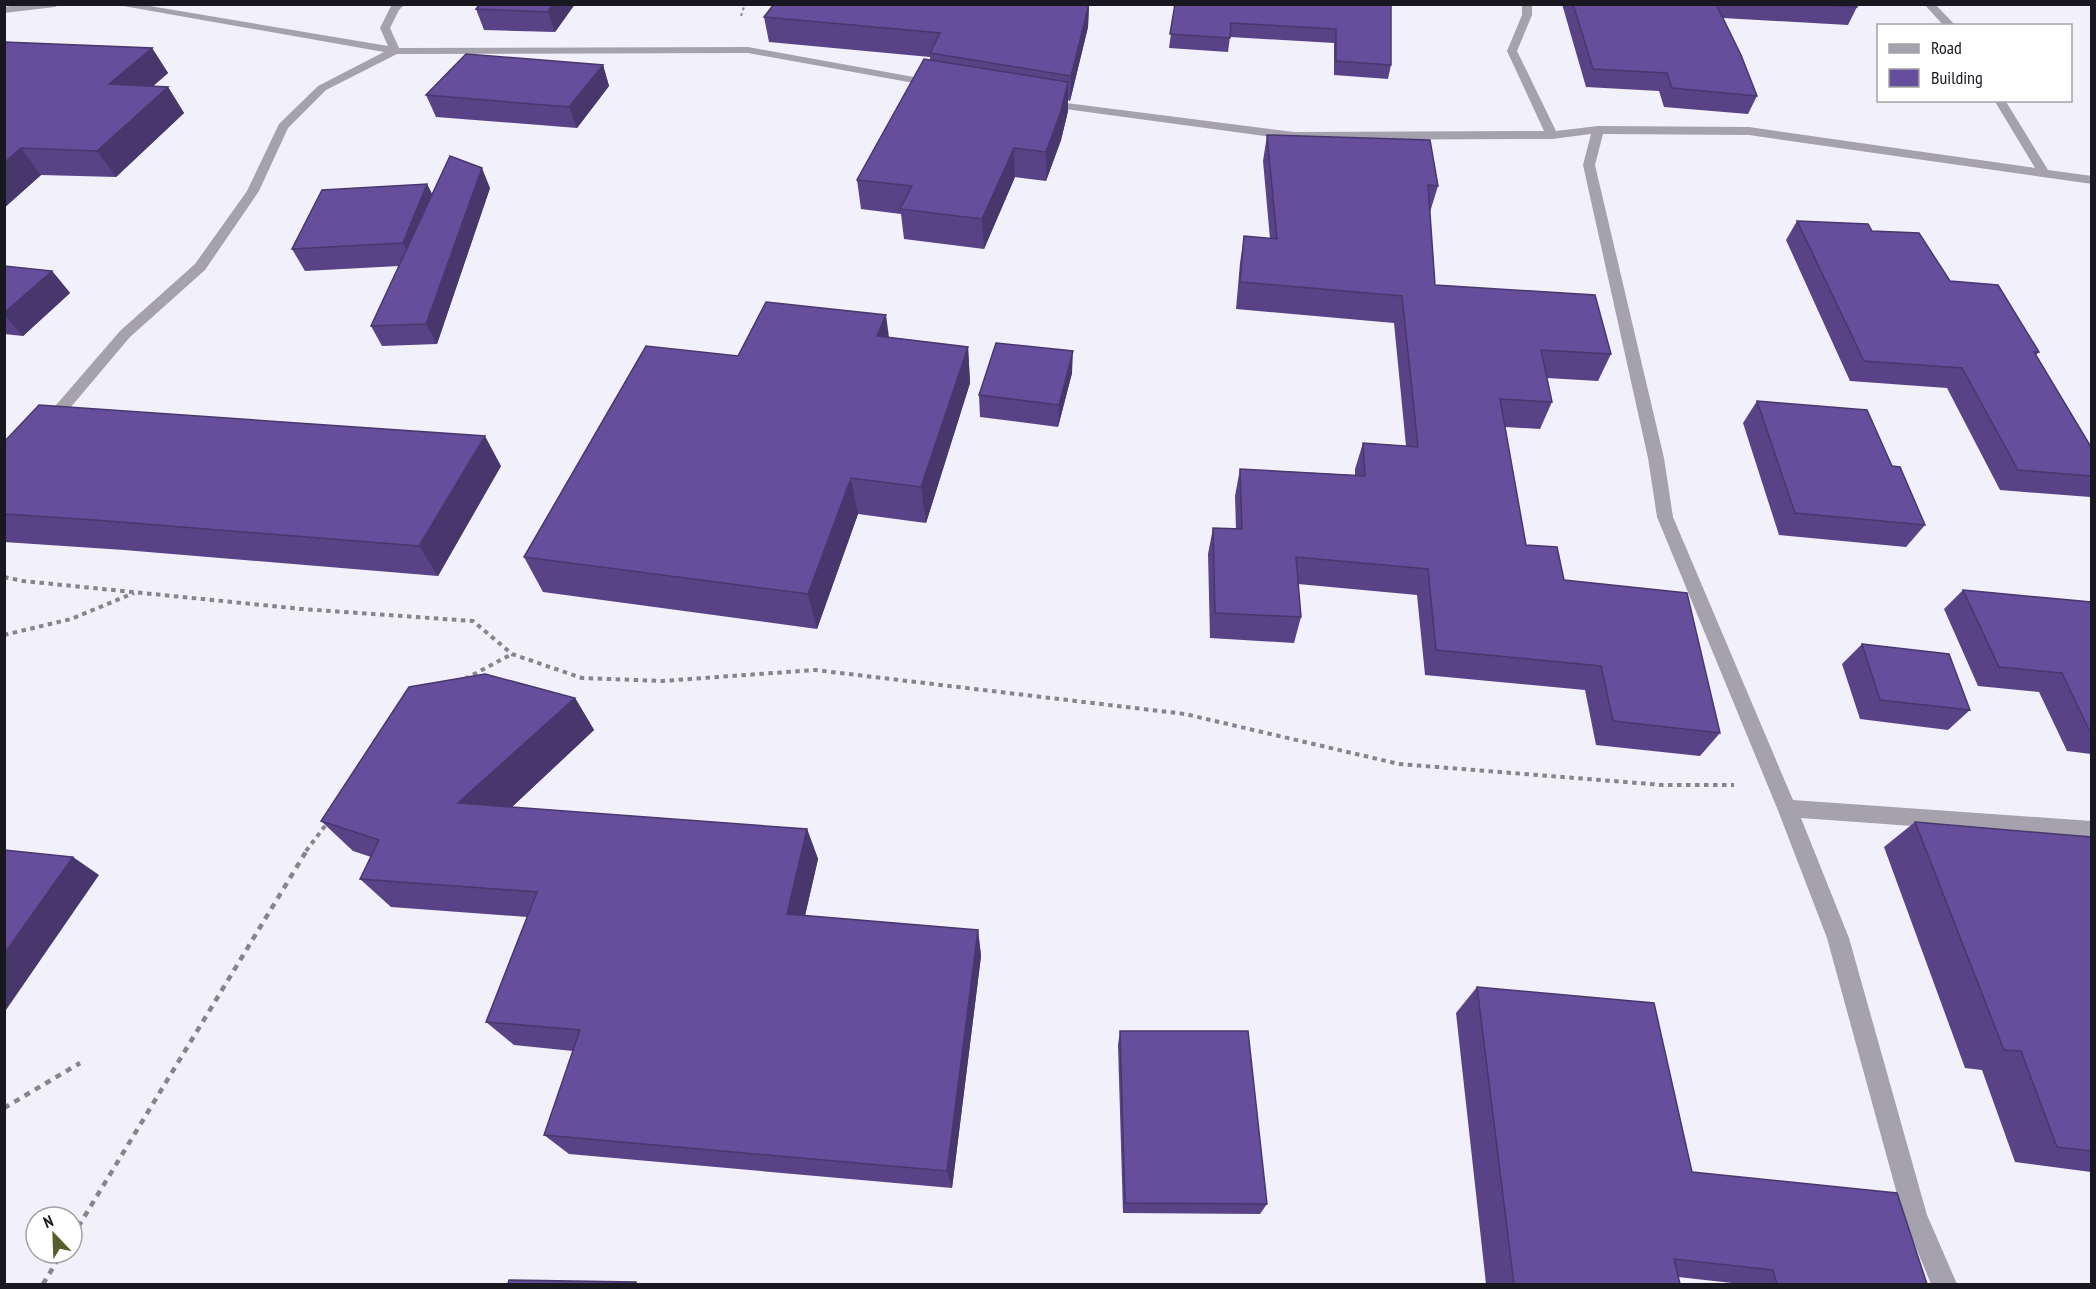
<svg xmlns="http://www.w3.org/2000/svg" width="2096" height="1289" font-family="'PT Sans Narrow',sans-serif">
  <rect width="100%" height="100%" fill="#f2f0fb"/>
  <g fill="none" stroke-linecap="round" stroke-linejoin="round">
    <path stroke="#86848e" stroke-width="2" stroke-dasharray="3 3" stroke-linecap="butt" d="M 741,16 L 745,4"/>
    <g stroke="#86848e" stroke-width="4" stroke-dasharray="4.5 4.5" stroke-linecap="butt">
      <path d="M 4,577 L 23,581 L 302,609 L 473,621 L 512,654 L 582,678 L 662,681 L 815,670 L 1185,714 L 1399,764 L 1663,785 L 1734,785"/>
      <path d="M 4,635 L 71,619 L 134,593"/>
      <path d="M 465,679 L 512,654"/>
      <path d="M 306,851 L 328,822"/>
    </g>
    <g stroke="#86848e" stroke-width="4.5" stroke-dasharray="6 6" stroke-linecap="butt">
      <path d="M 4,1108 L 80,1063"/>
      <path d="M 72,1237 L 307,850"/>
      <path d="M 43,1284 L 62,1253"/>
    </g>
    <g fill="#a5a2ae" fill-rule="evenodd">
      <path d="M 24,4 L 60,4 L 55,7 L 4,13 L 4,7 Z"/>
      <path d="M 112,4 L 138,4 L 388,46 L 380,28 L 391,6 L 405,4 L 399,10 L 390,28 L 399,48 L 748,47 L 936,81 L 942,84 L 936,87 L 748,53 L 397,54 L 326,90 L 288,128 L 259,191 L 205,270 L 130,337 L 54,427 L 44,427 L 41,423 L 44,419 L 120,331 L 195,264 L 247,191 L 279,124 L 318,86 L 384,52 Z"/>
      <path d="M 1522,4 L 1532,4 L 1532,15 L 1517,51 L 1556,131 L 1598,126 L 1749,127 L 2035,168 L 1994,100 L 2005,100 L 2048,170 L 2092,176 L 2092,184 L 1749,135 L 1603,134 L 1595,165 L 1664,458 L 1673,517 L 1793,800 L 2092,821 L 2092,839 L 1801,818 L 1849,938 L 1927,1215 L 1957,1284 L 1931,1284 L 1903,1216 L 1827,938 L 1777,808 L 1657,517 L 1648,458 L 1583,165 L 1591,134 L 1552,139 L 1294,140 L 1043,106 L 1037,103 L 1043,100 L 1294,132 L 1544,131 L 1507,51 L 1522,15 Z"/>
      <path d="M 1924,4 L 1935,4 L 1956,26 L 1944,26 Z"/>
    </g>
  </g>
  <g fill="#594386">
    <path d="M 480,4 L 575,4 L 555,32 L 484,30 L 476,9 Z"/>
    <path d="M 1089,4 L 1088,27 L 1070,101 L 1068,100 L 1068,111 L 1061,140 L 1046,181 L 1015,177 L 984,249 L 904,239 L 901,214 L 861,209 L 857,180 L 930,60 L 930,57 L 769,42 L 764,17 Z"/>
    <path d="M 1175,4 L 1391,4 L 1391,65 L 1388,79 L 1334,75 L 1334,43 L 1230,37 L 1228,52 L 1169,48 Z"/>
    <path d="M 1562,4 L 1856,4 L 1857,7 L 1848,25 L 1723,18 L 1757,96 L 1748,114 L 1664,107 L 1659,91 L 1586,87 Z"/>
    <path d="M 4,42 L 152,48 L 168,73 L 153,86 L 168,87 L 184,113 L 116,177 L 41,175 L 4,208 Z"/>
    <path d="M 603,65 L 609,86 L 577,128 L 436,117 L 426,95 Z"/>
    <path d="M 1267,135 L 1438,186 L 1430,212 L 1435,285 L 1611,354 L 1598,381 L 1547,378 L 1552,402 L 1540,429 L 1505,427 L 1526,545 L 1720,733 L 1700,756 L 1596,745 L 1585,690 L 1425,675 L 1417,595 L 1298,584 L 1301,617 L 1294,643 L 1210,638 L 1208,554 L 1213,528 L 1236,529 L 1235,496 L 1240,469 L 1355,475 L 1355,469 L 1363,443 L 1406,446 L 1394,323 L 1236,309 L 1240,263 L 1244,236 L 1270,239 L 1263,161 Z"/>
    <path d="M 427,184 L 432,194 L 490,188 L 437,344 L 382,346 L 371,326 L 399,266 L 305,271 L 292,249 Z"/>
    <path d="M 1797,221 L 1872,231 L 1950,281 L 2039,352 L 2036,355 L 2091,447 L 2091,496 L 2090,497 L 2000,490 L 1947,388 L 1850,381 L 1786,240 Z"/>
    <path d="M 4,266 L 52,271 L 70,293 L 23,336 L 4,334 Z"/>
    <path d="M 889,337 L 968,347 L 970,383 L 926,523 L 858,514 L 817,629 L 543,592 L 524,557 L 738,356 Z"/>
    <path d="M 1072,373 L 1058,427 L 980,417 L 979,395 Z"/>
    <path d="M 1757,401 L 1892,466 L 1925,525 L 1906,547 L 1779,535 L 1743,423 Z"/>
    <path d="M 4,442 L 501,466 L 438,576 L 124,550 L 4,542 Z"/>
    <path d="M 1963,590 L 2091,602 L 2091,754 L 2067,751 L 2039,692 L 1978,686 L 1944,609 Z"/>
    <path d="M 1862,644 L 1970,710 L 1948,730 L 1860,719 L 1842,664 Z"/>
    <path d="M 575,698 L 594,730 L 512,807 L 807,829 L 818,859 L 805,916 L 978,930 L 981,956 L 952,1188 L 569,1154 L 544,1135 L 573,1051 L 514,1045 L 486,1022 L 527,917 L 391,907 L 360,879 L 371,857 L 353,851 L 321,821 Z"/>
    <path d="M 1915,822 L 2091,837 L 2091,1172 L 2015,1162 L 1982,1070 L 1965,1068 L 1884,847 Z"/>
    <path d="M 1477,987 L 1692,1172 L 1927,1284 L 1733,1284 L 1732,1283 L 1678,1277 L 1680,1284 L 1486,1284 L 1456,1013 Z"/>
    <path d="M 1120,1031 L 1267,1204 L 1260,1214 L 1123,1213 L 1118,1045 Z"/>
  </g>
  <g fill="#48376d">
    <path d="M 553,4 L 575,4 L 555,32 L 548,12 Z"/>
    <path d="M 1089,4 L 1088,27 L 1070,101 L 1071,76 Z"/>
    <path d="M 152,48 L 168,73 L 126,110 L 109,84 Z"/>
    <path d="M 603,65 L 609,86 L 577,128 L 569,107 Z"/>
    <path d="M 1068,82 L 1068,111 L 1061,140 L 1046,181 L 1046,152 Z"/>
    <path d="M 168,87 L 184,113 L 116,177 L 97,151 Z"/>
    <path d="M 21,148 L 41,175 L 4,208 L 4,163 Z"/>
    <path d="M 1014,148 L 1015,177 L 984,249 L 982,219 Z"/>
    <path d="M 482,168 L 490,188 L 437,344 L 426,324 Z"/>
    <path d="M 427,184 L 438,206 L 414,265 L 403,243 Z"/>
    <path d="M 52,271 L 70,293 L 23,336 L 4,315 L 4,313 Z"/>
    <path d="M 886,315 L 891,352 L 877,336 Z"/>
    <path d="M 968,347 L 970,383 L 926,523 L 921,487 Z"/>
    <path d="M 1073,351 L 1072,373 L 1058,427 L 1059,405 Z"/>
    <path d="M 485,436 L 501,466 L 438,576 L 419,546 Z"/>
    <path d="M 851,478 L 858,514 L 817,629 L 808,594 Z"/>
    <path d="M 575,698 L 594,730 L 484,833 L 458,803 Z"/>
    <path d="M 807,829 L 818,859 L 799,941 L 787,914 Z"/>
    <path d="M 73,857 L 99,875 L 6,1010 L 4,1010 L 4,954 Z"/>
    <path d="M 978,930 L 981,956 L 952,1188 L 947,1171 Z"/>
  </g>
  <g fill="#674e9c" stroke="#48376d" stroke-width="1.5">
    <path d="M 480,4 L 553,4 L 548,12 L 476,9 Z"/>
    <path d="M 774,4 L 1089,4 L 1071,76 L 930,53 L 940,33 L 764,17 Z"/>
    <path d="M 1175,4 L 1391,4 L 1391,65 L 1336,61 L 1336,29 L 1231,23 L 1230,38 L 1170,34 Z"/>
    <path d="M 1573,4 L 1716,4 L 1741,55 L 1757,96 L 1672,88 L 1667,73 L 1593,69 Z"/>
    <path d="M 1803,4 L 1856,4 L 1857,7 Z"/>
    <path d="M 4,42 L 152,48 L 109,84 L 168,87 L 97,151 L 21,148 L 4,163 Z"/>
    <path d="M 466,54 L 603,65 L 569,107 L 426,95 Z"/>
    <path d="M 924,59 L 1068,82 L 1061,111 L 1046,152 L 1014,148 L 982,219 L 900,209 L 912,186 L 857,180 Z"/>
    <path d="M 1267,135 L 1430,140 L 1438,186 L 1428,185 L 1435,285 L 1595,295 L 1611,354 L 1541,350 L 1552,402 L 1500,399 L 1526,545 L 1557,547 L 1564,580 L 1687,593 L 1720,733 L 1613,721 L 1601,666 L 1436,650 L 1428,569 L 1296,557 L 1301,617 L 1215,613 L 1213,528 L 1242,529 L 1240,469 L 1365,476 L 1363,443 L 1418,447 L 1402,296 L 1240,282 L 1244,236 L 1277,239 Z"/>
    <path d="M 450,156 L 482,168 L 426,324 L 371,326 Z"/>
    <path d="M 427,184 L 403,243 L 292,249 L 322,190 Z"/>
    <path d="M 1797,221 L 1868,224 L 1872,231 L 1919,233 L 1950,281 L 1998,285 L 2039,352 L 2034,352 L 2091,447 L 2091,476 L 2018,470 L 1962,368 L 1864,361 Z"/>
    <path d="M 4,266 L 52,271 L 4,313 Z"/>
    <path d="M 766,302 L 886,315 L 877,336 L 968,347 L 921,487 L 851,478 L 808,594 L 524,557 L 646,346 L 738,356 Z"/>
    <path d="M 996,343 L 1073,351 L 1059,405 L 979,395 Z"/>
    <path d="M 1757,401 L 1867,410 L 1892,466 L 1900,467 L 1925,525 L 1795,513 Z"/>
    <path d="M 39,405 L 485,436 L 419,546 L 95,520 L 4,514 L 4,442 Z"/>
    <path d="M 1963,590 L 2091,602 L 2091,734 L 2062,673 L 1999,667 Z"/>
    <path d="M 1862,644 L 1949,654 L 1970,710 L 1880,700 Z"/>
    <path d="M 485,674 L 575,698 L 458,803 L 807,829 L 787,914 L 978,930 L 947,1171 L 544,1135 L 580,1030 L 486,1022 L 537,892 L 360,879 L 379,840 L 321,821 L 409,687 Z"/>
    <path d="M 1915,822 L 2091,837 L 2091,1151 L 2057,1147 L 2021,1051 L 2004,1050 Z"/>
    <path d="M 4,850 L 73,857 L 4,954 Z"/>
    <path d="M 1477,987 L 1654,1003 L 1692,1172 L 1897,1193 L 1927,1284 L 1777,1284 L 1773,1270 L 1674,1259 L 1680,1284 L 1514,1284 Z"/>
    <path d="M 1120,1031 L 1248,1031 L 1267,1204 L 1125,1203 Z"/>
    <path d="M 509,1280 L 636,1282 L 636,1284 L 508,1284 Z"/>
  </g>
  <rect width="2096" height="1289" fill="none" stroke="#191720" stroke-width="12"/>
  <rect x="1877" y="24" width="195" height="78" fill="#ffffff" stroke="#a3a2a6" stroke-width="1.5"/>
  <rect x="1889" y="44" width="30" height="9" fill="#a5a2ae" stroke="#a3a2a6" stroke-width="1.5"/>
  <text x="1931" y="54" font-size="18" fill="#191720">Road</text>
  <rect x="1889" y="69" width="30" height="18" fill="#674e9c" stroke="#a3a2a6" stroke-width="1.5"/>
  <text x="1931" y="84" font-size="18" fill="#191720">Building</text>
  <g transform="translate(54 1235) rotate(337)"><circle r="28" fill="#ffffff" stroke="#a3a2a6" stroke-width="1.5"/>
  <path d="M0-4.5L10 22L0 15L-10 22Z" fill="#565e2d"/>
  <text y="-9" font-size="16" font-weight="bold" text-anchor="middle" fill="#191720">N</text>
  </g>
</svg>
